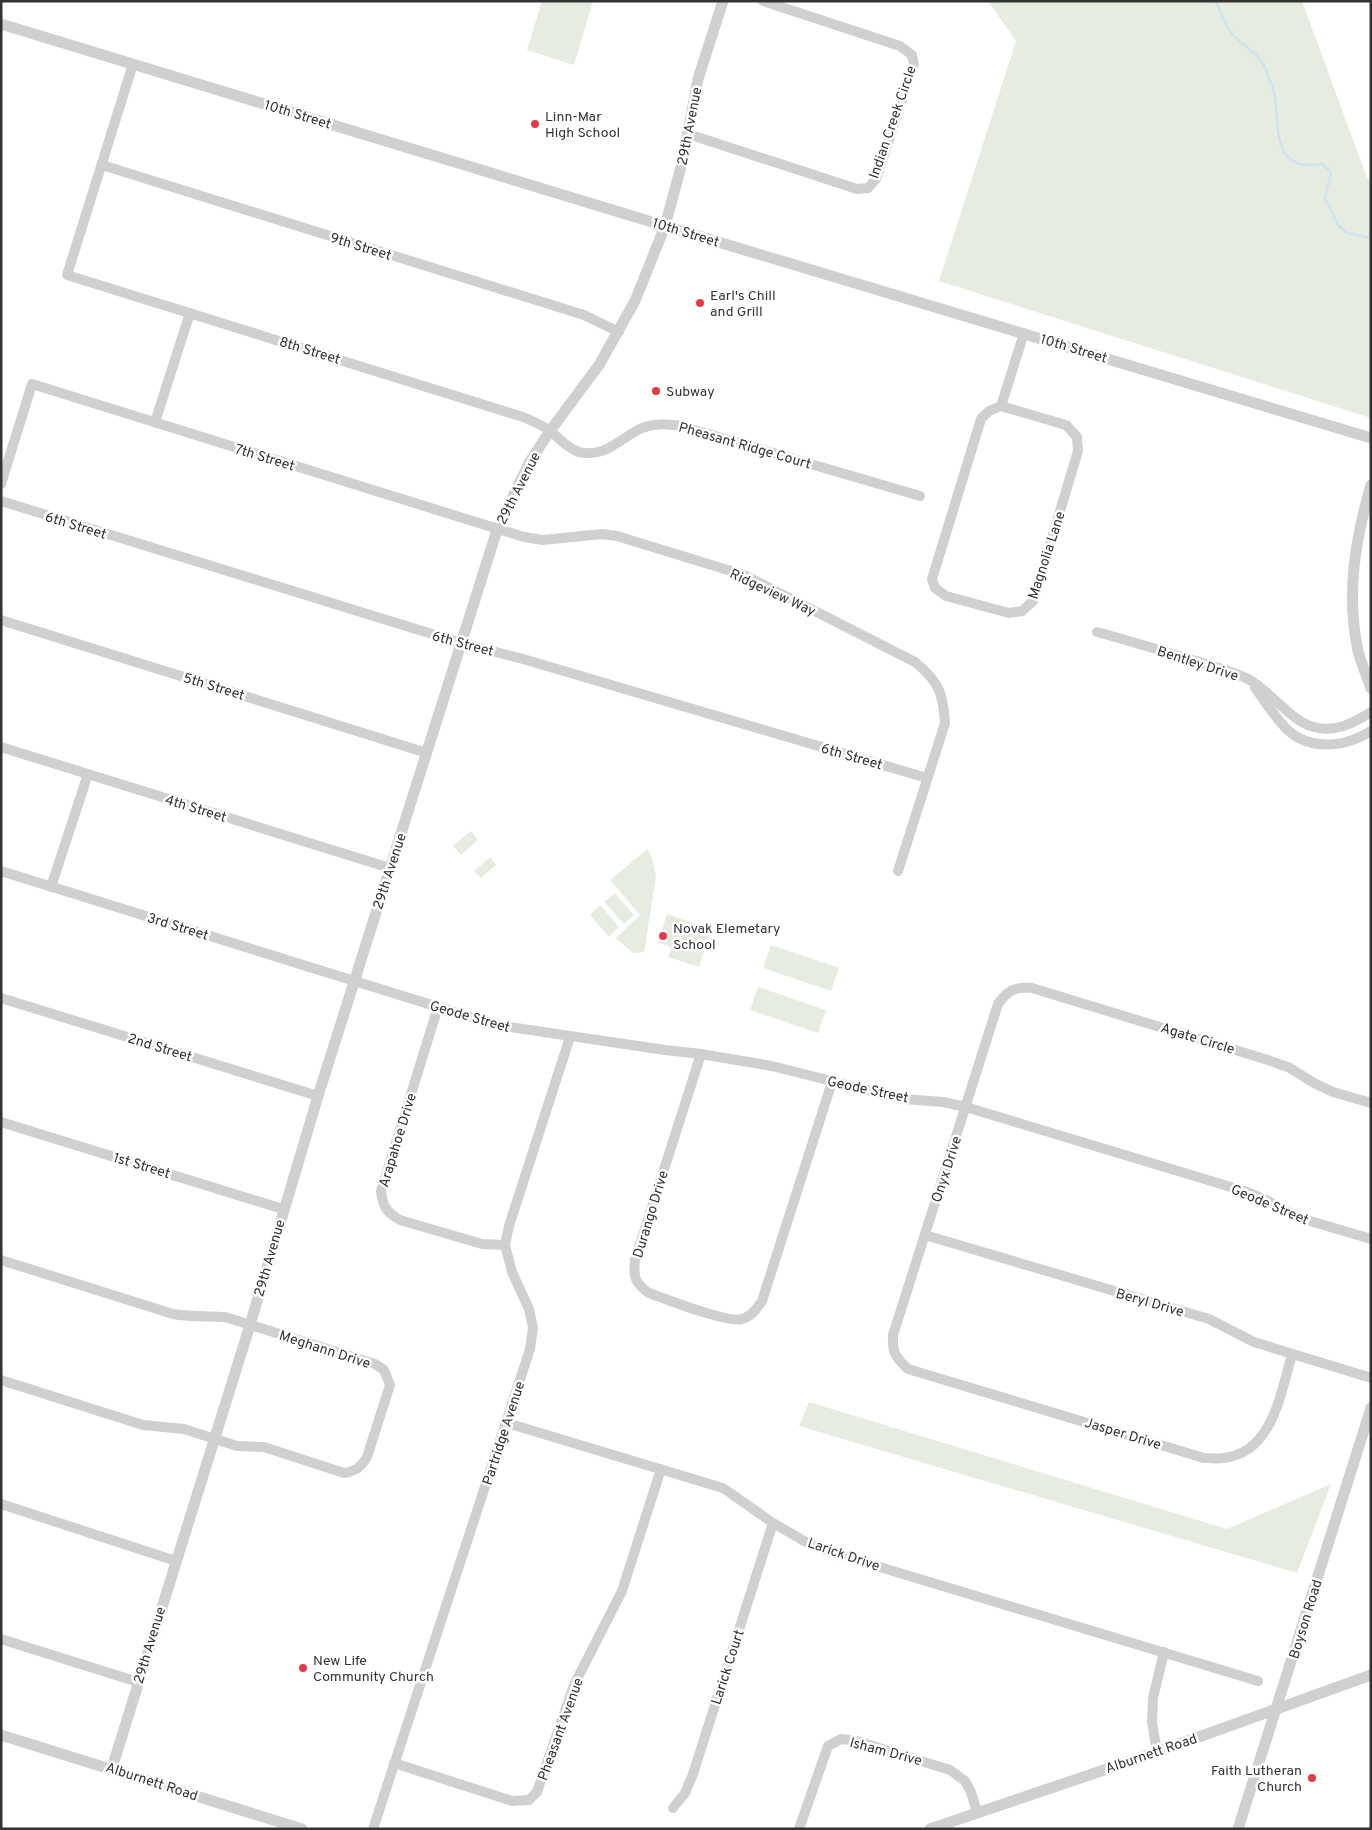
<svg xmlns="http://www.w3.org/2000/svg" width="1372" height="1830" font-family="Overpass,sans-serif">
  <rect width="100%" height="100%" fill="#fff"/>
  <g fill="#e6ecdf">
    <path d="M 542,1 L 593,1 L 574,65 L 527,50 Z"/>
    <path d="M 988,1 L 1302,1 L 1366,175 L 1371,184 L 1371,418 L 939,281 L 1016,41 Z"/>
    <path d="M 471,831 L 478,840 L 461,855 L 453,846 Z"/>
    <path d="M 648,849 L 653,861 L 656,877 L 644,952 L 633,953 L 616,938 L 640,915 L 610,880 Z"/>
    <path d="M 490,857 L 496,865 L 481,878 L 474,871 Z"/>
    <path d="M 615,893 L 634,915 L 624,924 L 604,902 Z"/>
    <path d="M 600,905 L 619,927 L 609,937 L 590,915 Z"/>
    <path d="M 667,914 L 711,929 L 699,967 L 668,957 L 671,949 L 669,946 L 658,943 Z"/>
    <path d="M 771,945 L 839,968 L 831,991 L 763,968 Z"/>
    <path d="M 758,987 L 826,1010 L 818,1033 L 750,1010 Z"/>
    <path d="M 809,1402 L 1227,1529 L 1331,1484 L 1297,1573 L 799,1426 Z"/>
  </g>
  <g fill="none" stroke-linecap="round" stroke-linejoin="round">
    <path stroke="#cfe2ee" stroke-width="2.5" d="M 1216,1 C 1221,12 1225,26 1233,35 C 1241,44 1255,51 1261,61 C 1266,68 1269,78 1272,86 C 1280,105 1273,141 1287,156 C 1297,167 1309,165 1322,164 L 1331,172 L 1325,198 L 1338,225 L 1347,233 L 1371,238"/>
    <g stroke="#d0d0d0" stroke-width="10">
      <path d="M 133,64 L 67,275 L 523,417 C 532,421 543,425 551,432 C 560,439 567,448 579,452 C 605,459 621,437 642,428 C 655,423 667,424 681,426 L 920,496"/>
      <path d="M 688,134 L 857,189 L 868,188 L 876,179 L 914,64 L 912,55 L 900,46 L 763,1"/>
      <path d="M 102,165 L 584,315 L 619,332"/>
      <path d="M 1001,406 L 1066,425 L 1077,437 L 1078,451 L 1033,601 L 1022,611 L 1009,613 L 946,596 L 935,588 L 932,579 L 981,419 L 989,411 L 1001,406 L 1024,333"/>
      <path d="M 155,422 L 190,313"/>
      <path d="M 1,484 L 32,384 L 524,537 L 543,540 L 602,534 L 617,536 L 744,575 L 915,662 C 939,682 943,692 945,723 L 898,871"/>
      <path d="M 1,501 L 461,643 L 523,659 L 927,778"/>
      <path d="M 1,620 L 427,753"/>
      <path d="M 1097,632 C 1130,641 1163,651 1196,661 C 1214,667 1233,671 1250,680 C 1271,692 1292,722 1314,727 C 1335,733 1354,723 1371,712"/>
      <path d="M 1255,688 C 1266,702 1282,729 1297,737 C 1321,750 1349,745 1371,731"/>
      <path d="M 1,747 L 390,868"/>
      <path d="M 1,871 L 496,1025 L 665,1050 L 701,1054 L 772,1066 L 903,1099 L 943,1102 L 966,1107 L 1244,1191 L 1264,1199 L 1300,1218 L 1371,1239"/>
      <path d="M 51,887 L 88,774"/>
      <path d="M 1,998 L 318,1096"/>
      <path d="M 438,1007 L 381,1191 C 383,1207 386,1212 400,1220 L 482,1244 L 505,1245"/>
      <path d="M 701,1054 L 635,1260 C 633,1277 635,1283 649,1293 C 666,1299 729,1324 742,1319 C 752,1316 756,1309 762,1301 L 832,1082"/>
      <path d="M 1,1122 L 283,1209"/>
      <path d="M 925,1235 L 1209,1319 L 1254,1342 L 1371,1378"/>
      <path d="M 1,1260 L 173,1314 C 191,1317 208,1316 225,1317 L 375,1364 L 384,1370 L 390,1385 L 367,1457 C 361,1467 356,1471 344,1473 L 264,1447 L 237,1446 L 184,1429 L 143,1425 L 1,1380"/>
      <path d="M 1292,1355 C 1280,1394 1273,1452 1224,1458 C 1217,1459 1211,1458 1204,1458 L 908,1369 C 895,1357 892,1352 893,1335 L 998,1004 C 1008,990 1014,987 1032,988 L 1268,1060 L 1290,1068 L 1314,1083 L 1333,1092 L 1371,1103"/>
      <path d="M 507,1423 L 723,1488 L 773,1523 L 806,1542 L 830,1552 L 1258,1681"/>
      <path d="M 1,1504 L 176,1561"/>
      <path d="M 1,1639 L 138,1682"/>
      <path d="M 1157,1752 L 1152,1722 L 1153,1698 L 1164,1652"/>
      <path d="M 394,1763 L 512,1801 L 529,1800 L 537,1792 L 574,1685 L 622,1591 L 661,1469"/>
      <path d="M 673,1808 L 685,1793 L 693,1774 L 773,1523"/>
      <path d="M 373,1829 L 530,1349 L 533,1328 L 529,1309 L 512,1272 L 505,1245 L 509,1226 L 570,1037"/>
      <path d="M 799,1829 L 828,1746 L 841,1739 L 857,1741 L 950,1770 L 965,1781 L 971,1792 L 977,1812"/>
    </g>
    <g stroke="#d0d0d0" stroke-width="11">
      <path d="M 1,24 L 665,226 L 1371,438"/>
      <path d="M 1371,485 C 1355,540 1346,594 1358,651 C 1361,663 1367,676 1371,688"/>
      <path d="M 1,1735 L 302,1829"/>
      <path d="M 112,1768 L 250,1325 L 318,1096 L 497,530 L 529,463 L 550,431 L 599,365 L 635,301 L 665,226 L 682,163 L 698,79 L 723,1"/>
      <path d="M 930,1829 L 1157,1752 L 1371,1675"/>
      <path d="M 1238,1829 L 1371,1408"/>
    </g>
  </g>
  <g fill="#e63946" stroke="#fff" stroke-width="2">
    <circle cx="535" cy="124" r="5"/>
    <circle cx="700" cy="303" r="5"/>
    <circle cx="656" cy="391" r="5"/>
    <circle cx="663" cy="936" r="5"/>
    <circle cx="303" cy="1668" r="5"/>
    <circle cx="1312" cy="1778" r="5"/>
  </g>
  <g text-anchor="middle" stroke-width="5" stroke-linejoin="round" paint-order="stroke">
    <g font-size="14" fill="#333" stroke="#fff">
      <text transform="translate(298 114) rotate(17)" y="5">10th Street</text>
      <text transform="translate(892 122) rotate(-71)" y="5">Indian Creek Circle</text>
      <text transform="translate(689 126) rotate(-79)" y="5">29th Avenue</text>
      <text transform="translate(686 232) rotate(17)" y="5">10th Street</text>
      <text transform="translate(361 246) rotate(17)" y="5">9th Street</text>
      <text transform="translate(1074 348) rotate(17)" y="5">10th Street</text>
      <text transform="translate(310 350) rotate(17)" y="5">8th Street</text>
      <text transform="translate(745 445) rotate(16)" y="5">Pheasant Ridge Court</text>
      <text transform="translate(265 457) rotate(17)" y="5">7th Street</text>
      <text transform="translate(518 488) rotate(-63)" y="5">29th Avenue</text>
      <text transform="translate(76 525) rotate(17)" y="5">6th Street</text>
      <text transform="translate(1046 555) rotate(-72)" y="5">Magnolia Lane</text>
      <text transform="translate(773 592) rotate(25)" y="5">Ridgeview Way</text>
      <text transform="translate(463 643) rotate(15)" y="5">6th Street</text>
      <text transform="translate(1198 663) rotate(18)" y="5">Bentley Drive</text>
      <text transform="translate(214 686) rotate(17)" y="5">5th Street</text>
      <text transform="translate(852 756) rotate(16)" y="5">6th Street</text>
      <text transform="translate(196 808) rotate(17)" y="5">4th Street</text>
      <text transform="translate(389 871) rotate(-72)" y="5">29th Avenue</text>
      <text transform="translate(178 926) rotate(17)" y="5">3rd Street</text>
      <text transform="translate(470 1016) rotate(16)" y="5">Geode Street</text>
      <text transform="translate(1198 1038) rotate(17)" y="5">Agate Circle</text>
      <text transform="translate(160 1047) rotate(17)" y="5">2nd Street</text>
      <text transform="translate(868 1089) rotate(12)" y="5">Geode Street</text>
      <text transform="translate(397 1140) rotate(-73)" y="5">Arapahoe Drive</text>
      <text transform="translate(142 1165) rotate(17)" y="5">1st Street</text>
      <text transform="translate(946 1169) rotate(-72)" y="5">Onyx Drive</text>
      <text transform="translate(1270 1204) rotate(23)" y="5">Geode Street</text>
      <text transform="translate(650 1214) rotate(-73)" y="5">Durango Drive</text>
      <text transform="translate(269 1258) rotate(-74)" y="5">29th Avenue</text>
      <text transform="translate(1150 1302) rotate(16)" y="5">Beryl Drive</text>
      <text transform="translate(325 1349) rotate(18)" y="5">Meghann Drive</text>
      <text transform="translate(503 1433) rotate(-72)" y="5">Partridge Avenue</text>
      <text transform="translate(1123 1433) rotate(17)" y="5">Jasper Drive</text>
      <text transform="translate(844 1554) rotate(19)" y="5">Larick Drive</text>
      <text transform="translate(1305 1619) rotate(-73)" y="5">Boyson Road</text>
      <text transform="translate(149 1645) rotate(-73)" y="5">29th Avenue</text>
      <text transform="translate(727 1667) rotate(-72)" y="5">Larick Court</text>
      <text transform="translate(560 1729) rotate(-70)" y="5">Pheasant Avenue</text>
      <text transform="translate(886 1751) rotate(15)" y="5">Isham Drive</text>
      <text transform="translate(1151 1753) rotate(-19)" y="5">Alburnett Road</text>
      <text transform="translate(152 1781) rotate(18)" y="5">Alburnett Road</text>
    </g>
    <g font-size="14" fill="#333" stroke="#fff" text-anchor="start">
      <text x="545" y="121">Linn-Mar<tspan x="545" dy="16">High School</tspan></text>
      <text x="710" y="300">Earl's Chill<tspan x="710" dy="16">and Grill</tspan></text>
      <text x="666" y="396">Subway</text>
      <text x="673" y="933">Novak Elemetary<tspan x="673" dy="16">School</tspan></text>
      <text x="313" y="1665">New Life<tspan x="313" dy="16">Community Church</tspan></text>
      <text x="1302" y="1775" text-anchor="end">Faith Lutheran<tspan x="1302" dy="16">Church</tspan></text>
    </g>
  </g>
  <rect width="1372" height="1830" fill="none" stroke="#333333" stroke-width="5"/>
</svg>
